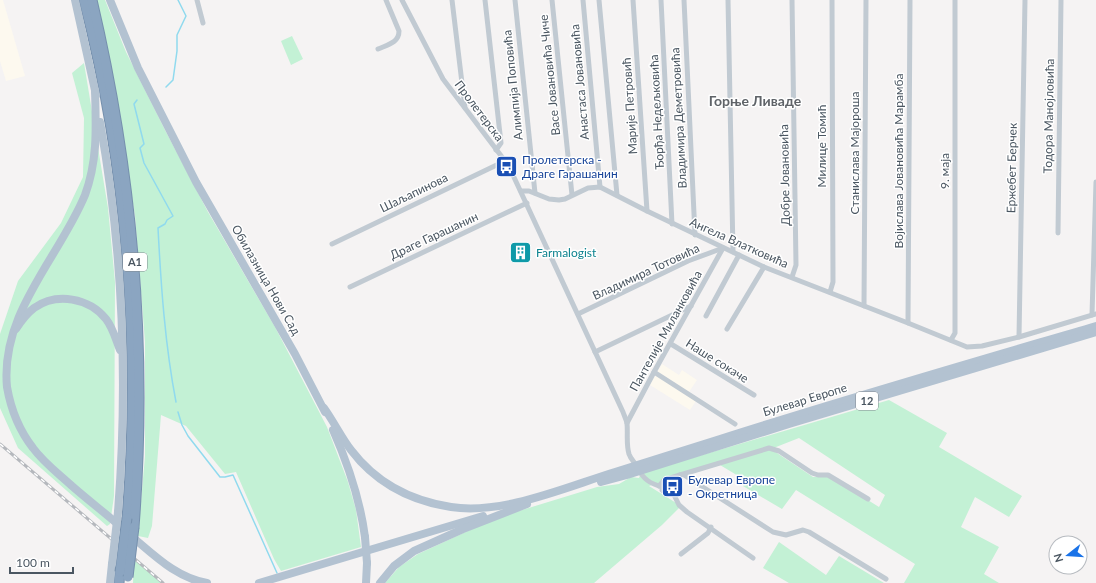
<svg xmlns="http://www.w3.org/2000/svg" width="1096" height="583" font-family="Lato,sans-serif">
  <rect width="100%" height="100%" fill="#f5f3f3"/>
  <g fill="#fdf9ef">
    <path d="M 0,0 L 3,0 L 25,76 L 6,81 L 0,61 Z"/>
    <path d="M 662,364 L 679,375 L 682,370 L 697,380 L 687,395 L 696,401 L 690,410 L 650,385 Z"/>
  </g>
  <g fill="#c3f1d5" fill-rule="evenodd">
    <path d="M 96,0 L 105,0 L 126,52 L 165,130 L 208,212 L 275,327 L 327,427 L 348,482 L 356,510 L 361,547 L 281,571 L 274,559 L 236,472 L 225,474 L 186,426 L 161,415 L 152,526 L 148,538 L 138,536 L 145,456 L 145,342 L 135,216 L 110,62 Z"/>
    <path d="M 292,36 L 303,59 L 291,65 L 281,41 Z"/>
    <path d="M 84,63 L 108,208 L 115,282 L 114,496 L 110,524 L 107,526 L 18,448 L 0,408 L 0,334 L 18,281 L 61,223 L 83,177 L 84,118 L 72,73 Z"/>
    <path d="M 889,400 L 947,433 L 939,447 L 1022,496 L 1009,517 L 975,497 L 961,527 L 999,547 L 984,574 L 999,583 L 904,583 L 915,564 L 796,490 L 782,509 L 743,486 L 745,480 L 720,465 L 649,486 L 681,506 L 662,525 L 594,583 L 385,583 L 399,567 L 418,554 L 496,518 L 597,487 L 619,484 L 631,477 L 639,478 L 641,473 ZM 799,438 L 885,495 L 879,507 L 831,477 L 813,477 L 771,449 Z"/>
    <path d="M 779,542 L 826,575 L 839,556 L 884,583 L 789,583 L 763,568 Z"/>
    <path d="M 134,558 L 163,583 L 133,583 Z"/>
  </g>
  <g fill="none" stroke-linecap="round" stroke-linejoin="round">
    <g stroke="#90daee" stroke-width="1.5">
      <path d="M 166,87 L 173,80 L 177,51 L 177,35 L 186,16 L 178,0"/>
      <path d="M 137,100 L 134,104 L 144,144 L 140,148 L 144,163 L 173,216 L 167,220 L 165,224 L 158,228 C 161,286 165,345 176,402"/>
      <path d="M 178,412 L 182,425 L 188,436 L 220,477 L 225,477 L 233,475 L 277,573"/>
    </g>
    <defs>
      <g id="highway">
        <path d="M 84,0 C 127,168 141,346 127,518"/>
        <path d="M 92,0 C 133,174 148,349 134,527"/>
        <path d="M 119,583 L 120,572"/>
      </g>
    </defs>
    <use href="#highway" stroke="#7690ad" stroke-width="11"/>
    <g stroke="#c1cad2" stroke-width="5">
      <path d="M 197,0 L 203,23"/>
      <path d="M 402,0 L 443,79 L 505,161 L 512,173 L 623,412 C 624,415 626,419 627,423 C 628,434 626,444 629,454 C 631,460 635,462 637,467 C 643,479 650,484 663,487 L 666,485 L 669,485 L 671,488 L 671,492 L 668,493 L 665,493 L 662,490 L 663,487"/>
      <path d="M 452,0 L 465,108"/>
      <path d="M 485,0 L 501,143 L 496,150"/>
      <path d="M 515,0 L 535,193"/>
      <path d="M 552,0 L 572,195"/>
      <path d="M 583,0 L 600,187"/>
      <path d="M 599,0 L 617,195"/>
      <path d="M 633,0 L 647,211"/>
      <path d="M 661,0 L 672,224"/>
      <path d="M 684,0 L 695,235"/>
      <path d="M 728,0 L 733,252"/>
      <path d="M 792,0 L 796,265 L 792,277"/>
      <path d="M 378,49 C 387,45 399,43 399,31 L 386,0"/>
      <path d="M 521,191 L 529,191 L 549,199 L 559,200 L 565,199 L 588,188 L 600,187 L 647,211 L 764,267 L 908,323 L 967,347 L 982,346 L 1019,337 L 1096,314"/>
      <path d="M 1058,233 L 1061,0"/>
      <path d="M 332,244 L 505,161"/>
      <path d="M 350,287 L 527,203"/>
      <path d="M 830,292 L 833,282 L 832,0"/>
      <path d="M 864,306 L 866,0"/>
      <path d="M 578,314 L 688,261 L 723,248"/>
      <path d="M 1092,315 L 1096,182"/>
      <path d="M 706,316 L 739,255"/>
      <path d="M 908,323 L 910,0"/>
      <path d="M 727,329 L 764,267"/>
      <path d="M 1019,337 L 1025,0"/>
      <path d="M 951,340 L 955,333 L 955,0"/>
      <path d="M 671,344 L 754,395"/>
      <path d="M 595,352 L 691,306"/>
      <path d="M 654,372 L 735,424"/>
      <path d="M 627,423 L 654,372 L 723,248"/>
      <path d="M 684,475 L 773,532 L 786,535 L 803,530 L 809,532 L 886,579"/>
      <path d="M 659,486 L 664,480 L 680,475"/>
      <path d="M 681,554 L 708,533 L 711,527"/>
      <path d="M 753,558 L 687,512 L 679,505 L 674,495 L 680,475 L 769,448 L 779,451 L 812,473 L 818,475 L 828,475 L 868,499"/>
    </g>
    <g stroke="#b3c2d1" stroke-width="8">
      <path d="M 75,0 L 96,95"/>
      <path d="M 110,0 L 138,68 L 196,182 L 295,354 L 325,412"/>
      <path d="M 95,90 C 96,126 98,160 85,195 C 59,258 0,313 7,387 C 11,410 19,430 33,448 C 44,463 59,474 72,486 C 88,500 105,513 121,527"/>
      <path d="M 100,122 C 123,250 128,382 118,512"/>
      <path d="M 16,329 C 21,321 26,314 34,308 C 57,292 89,298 106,319 C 113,328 116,340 120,350"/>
      <path d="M 324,408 C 334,422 341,437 351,450 C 376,483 412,501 451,507 C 503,515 566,487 615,472 C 650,461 685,450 720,439 C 845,399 970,363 1096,326"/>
      <path d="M 333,430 C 348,464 360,499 365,537"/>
      <path d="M 601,482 L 627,475 L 789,424 L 1096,332"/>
      <path d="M 130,535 C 153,554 176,578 207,583"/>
      <path d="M 110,583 L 112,564"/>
      <path d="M 259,583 L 483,516"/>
      <path d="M 366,583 L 367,563"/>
      <path d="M 380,583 L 394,566 L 414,551 L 463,529 L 527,504"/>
    </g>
    <use href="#highway" stroke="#8ba5c1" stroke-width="9"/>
    <defs>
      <path id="rail" d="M 0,444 L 163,583"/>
    </defs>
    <use href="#rail" stroke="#b5b8bd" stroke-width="3"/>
    <use href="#rail" stroke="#fff" stroke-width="1.5" stroke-dasharray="4.5" stroke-linecap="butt"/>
    <defs>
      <g id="highway-bridge">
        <path d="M 120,572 L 127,518"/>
        <path d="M 128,577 L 134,527"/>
      </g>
    </defs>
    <use href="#highway-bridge" stroke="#7690ad" stroke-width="11" stroke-linecap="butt"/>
    <g stroke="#b3c2d1" stroke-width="8">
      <path d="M 365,537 L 367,563"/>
      <path d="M 112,564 L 118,512"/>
    </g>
    <use href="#highway-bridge" stroke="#8ba5c1" stroke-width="9"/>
  </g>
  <defs>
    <symbol id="bus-square" viewBox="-11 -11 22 22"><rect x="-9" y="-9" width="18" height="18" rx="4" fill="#1a4fb4" stroke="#fff"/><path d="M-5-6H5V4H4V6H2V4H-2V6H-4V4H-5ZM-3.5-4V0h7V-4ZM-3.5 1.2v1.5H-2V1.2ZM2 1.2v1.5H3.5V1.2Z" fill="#fff"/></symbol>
    <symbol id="building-square" viewBox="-11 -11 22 22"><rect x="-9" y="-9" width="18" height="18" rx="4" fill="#0f9aa8" stroke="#fff"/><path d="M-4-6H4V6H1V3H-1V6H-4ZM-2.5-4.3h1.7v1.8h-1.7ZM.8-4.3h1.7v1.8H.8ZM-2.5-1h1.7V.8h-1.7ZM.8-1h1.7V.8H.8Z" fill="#fff"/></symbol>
  </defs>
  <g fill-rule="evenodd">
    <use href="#bus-square" x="494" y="154" width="25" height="25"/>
    <use href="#building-square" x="508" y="240" width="25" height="25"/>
    <use href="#bus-square" x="660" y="474" width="25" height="25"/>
  </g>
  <g text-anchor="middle" stroke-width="3" stroke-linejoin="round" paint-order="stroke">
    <g fill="#fff" stroke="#808990" stroke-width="1">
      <rect x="123" y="253" width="24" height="18" rx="3"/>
      <rect x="856" y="392" width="22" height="18" rx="3"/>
    </g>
    <g font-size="11" font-weight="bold" fill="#4a5661">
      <text x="135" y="266">A1</text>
      <text x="867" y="405">12</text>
    </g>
    <g font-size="12" fill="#4a5661" stroke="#fff">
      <text transform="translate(550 75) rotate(-96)" y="4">Васе Јовановића Чиче</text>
      <text transform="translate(580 82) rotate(-95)" y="4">Анастаса Јовановића</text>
      <text transform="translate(513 85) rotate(-96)" y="4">Алимпија Поповића</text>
      <text transform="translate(630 106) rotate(-94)" y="4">Марије Петровић</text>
      <text transform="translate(479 111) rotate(53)" y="4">Пролетерска</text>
      <text transform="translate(657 112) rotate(-93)" y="4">Ђорђа Недељковића</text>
      <text transform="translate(1049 116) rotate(-89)" y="4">Тодора Манојловића</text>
      <text transform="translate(679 118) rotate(-93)" y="4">Владимира Деметровића</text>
      <text transform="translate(822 146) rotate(-90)" y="4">Милице Томић</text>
      <text transform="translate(855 153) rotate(-90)" y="4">Станислава Мајороша</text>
      <text transform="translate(899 161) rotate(-90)" y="4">Војислава Јовановића Марамба</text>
      <text transform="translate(1012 168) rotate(-89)" y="4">Ержебет Берчек</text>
      <text transform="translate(945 171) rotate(-90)" y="4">9. маја</text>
      <text transform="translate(785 175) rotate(-91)" y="4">Добре Јовановића</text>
      <text transform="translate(414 193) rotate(-26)" y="4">Шаљапинова</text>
      <text transform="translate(434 236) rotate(-25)" y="4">Драге Гарашанин</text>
      <text transform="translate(739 243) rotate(24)" y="4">Ангела Влатковића</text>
      <text transform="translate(646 272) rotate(-25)" y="4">Владимира Тотовића</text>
      <text transform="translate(266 280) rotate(60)" y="4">Обилазница Нови Сад</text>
      <text transform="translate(666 331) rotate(-61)" y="4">Пантелије Миланковића</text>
      <text transform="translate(717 361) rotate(32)" y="4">Наше сокаче</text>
      <text transform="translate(805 400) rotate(-17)" y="4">Булевар Европе</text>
    </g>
    <g font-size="12" fill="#164399" stroke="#fff" text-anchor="start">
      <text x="522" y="164">Пролетерска -<tspan x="522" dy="14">Драге Гарашанин</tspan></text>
      <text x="688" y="484">Булевар Европе<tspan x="688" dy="14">- Окретница</tspan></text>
    </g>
    <g font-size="12" fill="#0d838f" stroke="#fff" text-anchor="start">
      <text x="536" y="257">Farmalogist</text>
    </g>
    <g font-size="14" font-weight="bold" fill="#5f6368" stroke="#fff">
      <text x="755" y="106">Горње Ливаде</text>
    </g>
  </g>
  <g transform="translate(1068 555) rotate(253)"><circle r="19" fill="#ffffff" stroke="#b7bbc0"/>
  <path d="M0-3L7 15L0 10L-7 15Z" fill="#1a73e8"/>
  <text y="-6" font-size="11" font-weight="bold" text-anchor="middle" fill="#4a5661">N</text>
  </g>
  <path d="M10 567v6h63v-6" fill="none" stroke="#4a5661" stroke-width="2"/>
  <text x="16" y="567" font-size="12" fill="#4a5661" stroke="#ffffff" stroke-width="3" paint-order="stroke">100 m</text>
</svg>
